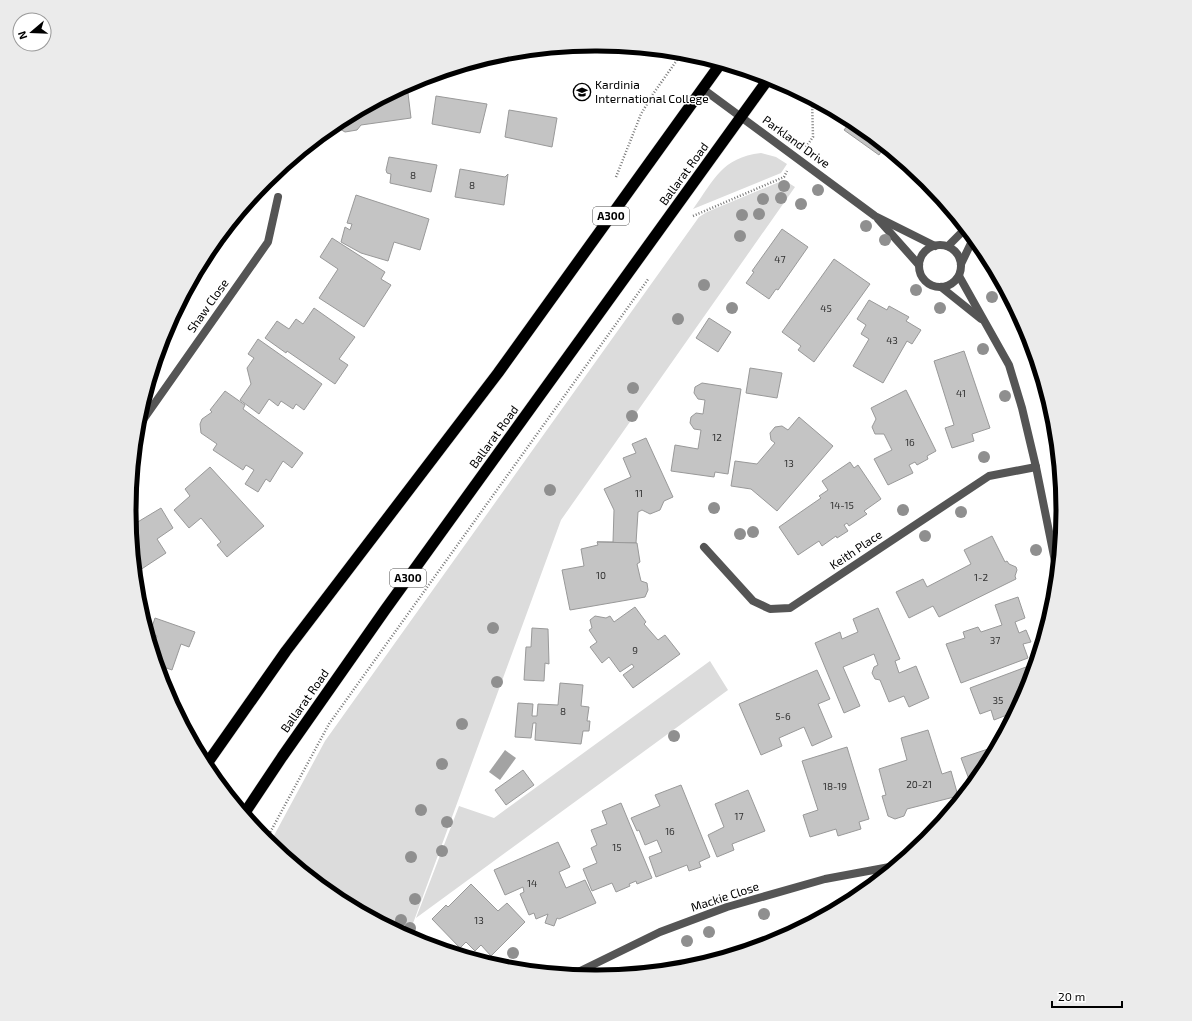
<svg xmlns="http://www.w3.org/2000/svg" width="1192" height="1021" font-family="'Exo 2',sans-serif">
  <rect width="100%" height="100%" fill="#fff"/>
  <g fill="#dcdcdc">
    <path d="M 761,153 L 776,157 L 787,164 L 781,173 L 693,209 C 715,179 721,158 761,153 Z"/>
    <path d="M 784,180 L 795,187 L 561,520 L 408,937 L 337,898 L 270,843 L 325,741 L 699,217 L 707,212 Z"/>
    <path d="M 710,661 L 728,690 L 416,918 L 459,806 L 494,818 Z"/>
  </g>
  <path fill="#a3a3a3" d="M 505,750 L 516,758 L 500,780 L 489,772 Z"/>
  <g fill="#c4c4c4" stroke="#999">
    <path d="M 407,85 L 411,118 L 361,125 L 357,130 L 345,132 L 338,128 L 328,130 L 337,122 Z"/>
    <path d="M 436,96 L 487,104 L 480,133 L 432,124 Z"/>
    <path d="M 509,110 L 557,118 L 552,147 L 505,137 Z"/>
    <path d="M 851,121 L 903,162 L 902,163 L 883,149 L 879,155 L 844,130 Z"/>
    <path d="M 389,157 L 437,165 L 431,192 L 390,183 L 391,174 L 387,173 L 386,170 Z"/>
    <path d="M 460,169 L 505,177 L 508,174 L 504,205 L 455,197 Z"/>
    <path d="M 919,175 L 926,181 L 939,196 L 915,180 Z"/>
    <path d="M 356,195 L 429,219 L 420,250 L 394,242 L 388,261 L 361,253 L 341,242 L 345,227 L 350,230 L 352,224 L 347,223 Z"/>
    <path d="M 782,229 L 808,247 L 778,290 L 776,289 L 769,299 L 746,283 L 754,272 L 752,271 Z"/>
    <path d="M 332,238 L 385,272 L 381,279 L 391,285 L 364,327 L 319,298 L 338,269 L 320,257 Z"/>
    <path d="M 834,259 L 870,284 L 814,362 L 798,350 L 801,346 L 782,332 Z"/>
    <path d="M 869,300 L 887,310 L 889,306 L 909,317 L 906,321 L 921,330 L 912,344 L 907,341 L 883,383 L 853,366 L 869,339 L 861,334 L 866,325 L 857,319 Z"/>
    <path d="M 314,308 L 355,337 L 339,359 L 348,365 L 335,384 L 287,351 L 286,353 L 265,338 L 277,321 L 289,329 L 296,319 L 303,324 Z"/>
    <path d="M 709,318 L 731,332 L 718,352 L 696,338 Z"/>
    <path d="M 258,339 L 322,384 L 304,410 L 296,404 L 293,409 L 281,401 L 278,406 L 269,399 L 259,414 L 240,400 L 251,384 L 247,368 L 254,358 L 248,354 Z"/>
    <path d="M 964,351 L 990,428 L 972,434 L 974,441 L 952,448 L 945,428 L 954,425 L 934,361 Z"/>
    <path d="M 750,368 L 782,373 L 777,398 L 746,393 Z"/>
    <path d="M 702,383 L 741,389 L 728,474 L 715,472 L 714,477 L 671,471 L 675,445 L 698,449 L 701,430 L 694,429 L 690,423 L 691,417 L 696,413 L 703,414 L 705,400 L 698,399 L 694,393 L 695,387 Z"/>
    <path d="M 906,390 L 936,451 L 927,456 L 928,459 L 917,465 L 915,462 L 909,465 L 913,473 L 888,485 L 874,459 L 892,450 L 884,434 L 875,434 L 872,427 L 876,419 L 871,408 Z"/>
    <path d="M 225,391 L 245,405 L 243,409 L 303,453 L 292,468 L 283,461 L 270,482 L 266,479 L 258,492 L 245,484 L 254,470 L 246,465 L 243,470 L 213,450 L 217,444 L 201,433 L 200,424 L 202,419 L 212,412 L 210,410 Z"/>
    <path d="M 799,417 L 833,446 L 777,511 L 751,489 L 731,486 L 735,461 L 757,464 L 775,443 L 771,440 L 770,433 L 775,427 L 782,426 L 788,430 Z"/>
    <path d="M 646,438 L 673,497 L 664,501 L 660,510 L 650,514 L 642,510 L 638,512 L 636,543 L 597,542 L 613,542 L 614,510 L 604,489 L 631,477 L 623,458 L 636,453 L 632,444 Z"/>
    <path d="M 850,462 L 854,468 L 858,465 L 881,499 L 864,511 L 867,514 L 849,526 L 847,523 L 844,525 L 848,531 L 837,538 L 836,536 L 822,546 L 819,541 L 798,555 L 779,527 L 821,498 L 819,496 L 828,490 L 822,481 Z"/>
    <path d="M 210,467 L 264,526 L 227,557 L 217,545 L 221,542 L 201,518 L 189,528 L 174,510 L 190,496 L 185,489 Z"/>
    <path d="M 161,508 L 173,528 L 157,539 L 166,553 L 137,572 L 131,526 Z"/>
    <path d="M 992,536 L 1005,562 L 1007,561 L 1009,564 L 1016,567 L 1017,570 L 1015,576 L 1016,579 L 939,617 L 933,606 L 909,618 L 896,592 L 923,579 L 927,587 L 971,564 L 964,550 Z"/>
    <path d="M 597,542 L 637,543 L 640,562 L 637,564 L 641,581 L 647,583 L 648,590 L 645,597 L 570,610 L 562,570 L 584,566 L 581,549 L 598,545 Z"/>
    <path d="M 1018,597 L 1025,618 L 1015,622 L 1019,633 L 1026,630 L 1031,642 L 1023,644 L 1028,658 L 961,683 L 946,644 L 965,638 L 963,632 L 978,627 L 981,632 L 1002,625 L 995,605 Z"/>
    <path d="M 635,607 L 646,622 L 644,624 L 658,640 L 665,635 L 680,654 L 633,688 L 623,675 L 634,667 L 632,664 L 620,672 L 609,657 L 602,663 L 590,647 L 597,642 L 589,630 L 592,628 L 590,620 L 595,616 L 606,618 L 610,616 L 614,622 Z"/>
    <path d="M 878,608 L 900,659 L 895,661 L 899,673 L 916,666 L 929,698 L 909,707 L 904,696 L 889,702 L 880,680 L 875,679 L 872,673 L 874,667 L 878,665 L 874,654 L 843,667 L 860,706 L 844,713 L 815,643 L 840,632 L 842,639 L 858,632 L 853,619 Z"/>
    <path d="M 155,618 L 195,632 L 189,647 L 181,644 L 172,670 L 158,665 L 153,648 L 157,636 L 150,633 Z"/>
    <path d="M 532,628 L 548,629 L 549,664 L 545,663 L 544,681 L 524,680 L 526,647 L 531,647 Z"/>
    <path d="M 1034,664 L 1027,689 L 1013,716 L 1012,713 L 994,720 L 991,710 L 980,714 L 970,688 Z"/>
    <path d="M 817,670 L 830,699 L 818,704 L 832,737 L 812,746 L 804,727 L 779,738 L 782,746 L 761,755 L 739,704 Z"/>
    <path d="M 560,683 L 583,685 L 581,706 L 589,707 L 587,721 L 590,721 L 589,731 L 583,731 L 581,744 L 535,740 L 536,723 L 533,723 L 531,738 L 515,737 L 518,703 L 533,704 L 532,716 L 537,716 L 538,704 L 558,705 Z"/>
    <path d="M 928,730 L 942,774 L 951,771 L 958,796 L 907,809 L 904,816 L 895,819 L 888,816 L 882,796 L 886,795 L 879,769 L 907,760 L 901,738 Z"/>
    <path d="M 997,746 L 984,770 L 967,790 L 966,784 L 970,782 L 961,758 Z"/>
    <path d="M 847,747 L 869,819 L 859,822 L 861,829 L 838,836 L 836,829 L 810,837 L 803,815 L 818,810 L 802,761 Z"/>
    <path d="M 523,770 L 534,785 L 506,805 L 495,790 Z"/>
    <path d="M 681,785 L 710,857 L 699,862 L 701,867 L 689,871 L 687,865 L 656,877 L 649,857 L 662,852 L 657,840 L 645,845 L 639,830 L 637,831 L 631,818 L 660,806 L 655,795 Z"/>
    <path d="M 748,790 L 765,831 L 732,844 L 734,850 L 717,857 L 708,835 L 724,827 L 715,804 Z"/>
    <path d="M 621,803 L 652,878 L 637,884 L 636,881 L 629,884 L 630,886 L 616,892 L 612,883 L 592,891 L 583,869 L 597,863 L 591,848 L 597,845 L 591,830 L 607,824 L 602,811 Z"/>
    <path d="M 558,842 L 570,867 L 559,872 L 566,888 L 585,880 L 596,903 L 559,919 L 557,918 L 554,926 L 545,923 L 548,914 L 536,919 L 534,913 L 529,915 L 520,894 L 524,892 L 523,887 L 505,895 L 494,870 Z"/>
    <path d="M 471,884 L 498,911 L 507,903 L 525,922 L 491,956 L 481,945 L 475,951 L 466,942 L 460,948 L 432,919 L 446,905 L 448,907 Z"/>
  </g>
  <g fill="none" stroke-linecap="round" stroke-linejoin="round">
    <defs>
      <g id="trunk">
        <path d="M 206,765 L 286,651 L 498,373 L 721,63"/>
        <path d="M 244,814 L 282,757 L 385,610 L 769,78"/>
      </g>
    </defs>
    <use href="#trunk" stroke="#dbdbdb" stroke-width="12"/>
    <g stroke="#777" stroke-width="2.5" stroke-dasharray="1 2" stroke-linecap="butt">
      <path d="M 806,147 L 813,137 L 812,99"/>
      <path d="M 616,177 L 641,114 L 653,94 L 682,53"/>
      <path d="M 693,216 L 784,177 L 787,171"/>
      <path d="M 266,840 L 329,724 L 649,278"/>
    </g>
    <g stroke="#555" stroke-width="8">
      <path d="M 703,89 L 875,216 L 935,246"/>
      <path d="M 878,219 L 919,265"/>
      <circle cx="940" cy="266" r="21"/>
      <path d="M 948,246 L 965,229"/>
      <path d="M 961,264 L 973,239"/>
      <path d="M 959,276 L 1009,365 L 1022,408 L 1036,467 L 1057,571"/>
      <path d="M 941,287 L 981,319"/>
      <path d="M 138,427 L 268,242 L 278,197"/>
      <path d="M 704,547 L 753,601 L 770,609 L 790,608 L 989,476 L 1036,467"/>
      <path d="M 572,975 L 660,932 L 727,907 L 825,879 L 895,866"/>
    </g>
    <use href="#trunk" stroke="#000" stroke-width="11"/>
  </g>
  <g fill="#8f8f8f">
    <circle cx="784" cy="186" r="6"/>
    <circle cx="818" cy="190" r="6"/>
    <circle cx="781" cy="198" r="6"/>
    <circle cx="763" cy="199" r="6"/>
    <circle cx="801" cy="204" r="6"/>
    <circle cx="759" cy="214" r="6"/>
    <circle cx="742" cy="215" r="6"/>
    <circle cx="866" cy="226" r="6"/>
    <circle cx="740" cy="236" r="6"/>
    <circle cx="885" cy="240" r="6"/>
    <circle cx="704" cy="285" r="6"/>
    <circle cx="916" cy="290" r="6"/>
    <circle cx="992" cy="297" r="6"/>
    <circle cx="732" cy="308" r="6"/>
    <circle cx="940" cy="308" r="6"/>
    <circle cx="678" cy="319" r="6"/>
    <circle cx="983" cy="349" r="6"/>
    <circle cx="633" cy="388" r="6"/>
    <circle cx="1005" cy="396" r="6"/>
    <circle cx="632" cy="416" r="6"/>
    <circle cx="984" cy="457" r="6"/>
    <circle cx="550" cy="490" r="6"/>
    <circle cx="714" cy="508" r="6"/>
    <circle cx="903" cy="510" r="6"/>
    <circle cx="961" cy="512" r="6"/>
    <circle cx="753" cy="532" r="6"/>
    <circle cx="740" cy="534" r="6"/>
    <circle cx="925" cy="536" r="6"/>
    <circle cx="1036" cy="550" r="6"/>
    <circle cx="493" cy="628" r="6"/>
    <circle cx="497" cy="682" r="6"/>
    <circle cx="462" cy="724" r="6"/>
    <circle cx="674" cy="736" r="6"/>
    <circle cx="442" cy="764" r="6"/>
    <circle cx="421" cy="810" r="6"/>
    <circle cx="447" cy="822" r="6"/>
    <circle cx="442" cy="851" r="6"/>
    <circle cx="411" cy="857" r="6"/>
    <circle cx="415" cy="899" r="6"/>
    <circle cx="764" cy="914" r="6"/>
    <circle cx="401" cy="920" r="6"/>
    <circle cx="410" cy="928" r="6"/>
    <circle cx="709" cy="932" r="6"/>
    <circle cx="687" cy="941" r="6"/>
    <circle cx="513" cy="953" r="6"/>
  </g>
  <defs>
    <symbol id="school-ring" viewBox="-11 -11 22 22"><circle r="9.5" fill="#fff" stroke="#000" stroke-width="1.5"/><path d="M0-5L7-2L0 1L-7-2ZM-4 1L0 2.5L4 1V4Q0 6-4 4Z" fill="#000"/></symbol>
  </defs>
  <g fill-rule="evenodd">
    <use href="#school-ring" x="572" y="82" width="20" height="20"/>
  </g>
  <g text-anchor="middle" stroke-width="3" stroke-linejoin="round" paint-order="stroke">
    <g font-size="10" fill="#313131">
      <text x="413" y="179">8</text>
      <text x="472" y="189">8</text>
      <text x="780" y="263">47</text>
      <text x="826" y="312">45</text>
      <text x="892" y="344">43</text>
      <text x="961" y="397">41</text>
      <text x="717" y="441">12</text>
      <text x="910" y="446">16</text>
      <text x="789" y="467">13</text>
      <text x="639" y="497">11</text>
      <text x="842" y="509">14-15</text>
      <text x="601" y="579">10</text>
      <text x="981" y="581">1-2</text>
      <text x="995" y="644">37</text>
      <text x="635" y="654">9</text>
      <text x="998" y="704">35</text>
      <text x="563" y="715">8</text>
      <text x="783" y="720">5-6</text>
      <text x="919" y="788">20-21</text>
      <text x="835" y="790">18-19</text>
      <text x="739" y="820">17</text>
      <text x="670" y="835">16</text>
      <text x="617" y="851">15</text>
      <text x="532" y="887">14</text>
      <text x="479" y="924">13</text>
    </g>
    <g fill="#fff" stroke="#4c4c4c" stroke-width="1">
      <rect x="593" y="207" width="36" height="18" rx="3"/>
      <rect x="390" y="569" width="36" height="18" rx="3"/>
    </g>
    <g font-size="11" font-weight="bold" fill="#000">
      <text x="611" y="220">A300</text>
      <text x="408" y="582">A300</text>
    </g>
    <g font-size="12" fill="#000" stroke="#fff" text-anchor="start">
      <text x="595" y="89">Kardinia<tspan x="595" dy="14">International College</tspan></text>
    </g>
    <g font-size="12" fill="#000" stroke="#fff">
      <text transform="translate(796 142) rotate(36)" y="4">Parkland Drive</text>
      <text transform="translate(684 174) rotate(-54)" y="4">Ballarat Road</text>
      <text transform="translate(208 306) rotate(-55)" y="4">Shaw Close</text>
      <text transform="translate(494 437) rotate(-54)" y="4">Ballarat Road</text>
      <text transform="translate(856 550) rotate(-34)" y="4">Keith Place</text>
      <text transform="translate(305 701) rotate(-55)" y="4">Ballarat Road</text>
      <text transform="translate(725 897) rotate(-18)" y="4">Mackie Close</text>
    </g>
  </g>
  <path d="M0 0H1192V1021H0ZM595 51H597A459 459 0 0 1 1056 510V511A459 459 0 0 1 597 970H595A459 459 0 0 1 136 511V510A459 459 0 0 1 595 51Z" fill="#ebebeb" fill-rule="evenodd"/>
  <path fill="none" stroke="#000" stroke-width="5" d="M595 51H597A459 459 0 0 1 1056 510V511A459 459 0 0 1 597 970H595A459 459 0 0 1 136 511V510A459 459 0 0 1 595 51Z"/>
  <g transform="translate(32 32) rotate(251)"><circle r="19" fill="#ffffff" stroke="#999999"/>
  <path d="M0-3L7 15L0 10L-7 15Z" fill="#000000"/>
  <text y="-6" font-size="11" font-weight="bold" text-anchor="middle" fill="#000000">N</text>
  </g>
  <path d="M1052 1001v6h70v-6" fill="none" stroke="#000000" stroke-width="2"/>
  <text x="1058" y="1001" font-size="12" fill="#000000" stroke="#ffffff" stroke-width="3" paint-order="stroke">20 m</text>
</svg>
